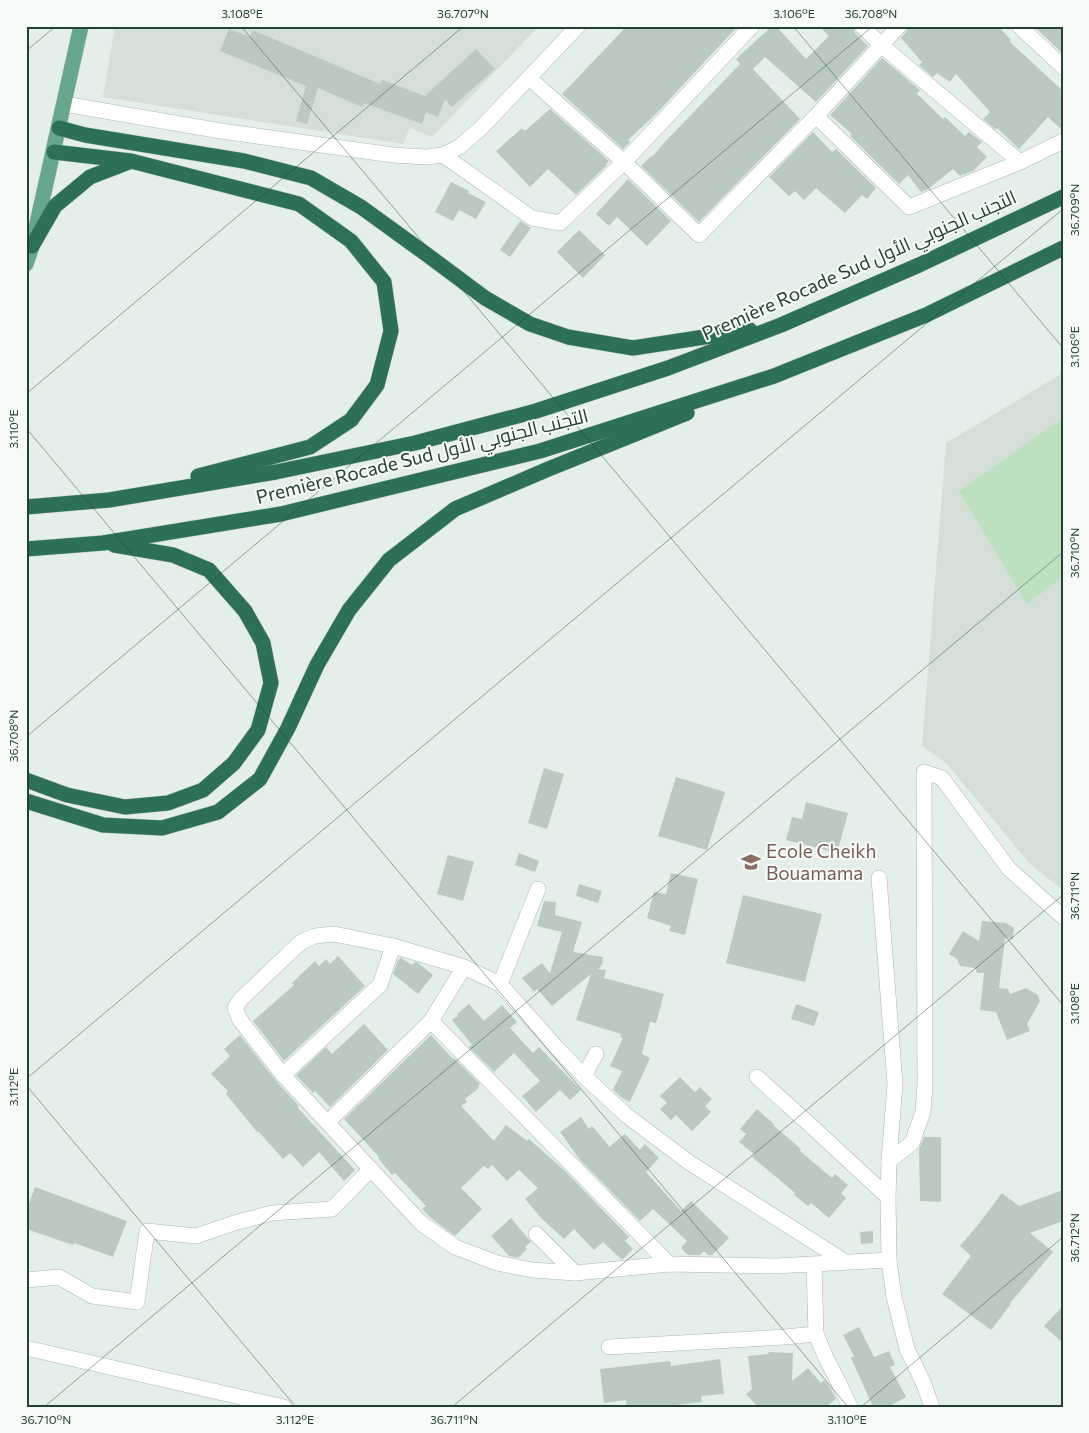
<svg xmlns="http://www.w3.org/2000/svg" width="1089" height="1433" font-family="Commissioner,Cairo,sans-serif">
  <rect width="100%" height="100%" fill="#e5efe9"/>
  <g fill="#d3dfd7">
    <path d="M 115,26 L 539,26 L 432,137 L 410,128 L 403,144 L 103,97 Z"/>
    <path d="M 1063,373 L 1063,890 L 1030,864 L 946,763 L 922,746 L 946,443 Z"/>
  </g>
  <path fill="#bde1c0" d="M 1063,418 L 1063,577 L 1027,604 L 959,491 Z"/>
  <g fill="#bacac1">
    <path d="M 627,26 L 738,26 L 655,115 L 628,140 L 630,142 L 623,149 L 562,94 Z"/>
    <path d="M 772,26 L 776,26 L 806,59 L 829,36 L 819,26 L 853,26 L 855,33 L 868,46 L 816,102 L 765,57 L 753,69 L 800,119 L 699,222 L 641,166 L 651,156 L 652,157 L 662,145 L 740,64 L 736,59 Z"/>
    <path d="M 908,26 L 998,26 L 1011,40 L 1010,42 L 1063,91 L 1063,131 L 1048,117 L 1019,149 L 997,128 L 996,130 L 983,119 L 990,112 L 956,74 L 950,82 L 937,73 L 933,77 L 919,65 L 922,62 L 901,38 L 906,32 Z"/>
    <path d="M 1034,26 L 1063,26 L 1063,54 L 1040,32 Z"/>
    <path d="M 229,29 L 250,37 L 253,30 L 380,84 L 382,80 L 425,96 L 476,49 L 495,69 L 452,107 L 445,99 L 438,117 L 426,112 L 422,124 L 364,103 L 362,107 L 318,88 L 307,124 L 296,121 L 306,86 L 220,51 Z"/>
    <path d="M 882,58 L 920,90 L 917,94 L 943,119 L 945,117 L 965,136 L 969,132 L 982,142 L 977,147 L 987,157 L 973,171 L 960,176 L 953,169 L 928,189 L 921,192 L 908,175 L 899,184 L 850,136 L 852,134 L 830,115 Z"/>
    <path d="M 550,109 L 609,161 L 606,164 L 607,165 L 576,195 L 548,169 L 530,187 L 496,151 L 522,128 L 525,131 Z"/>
    <path d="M 813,132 L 832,152 L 836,149 L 876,188 L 867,199 L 862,195 L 845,213 L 816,188 L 804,200 L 795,191 L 789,196 L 769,177 Z"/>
    <path d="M 628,179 L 671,221 L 647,246 L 617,217 L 609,226 L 596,214 Z"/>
    <path d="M 451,182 L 469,191 L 468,193 L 486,202 L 476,219 L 459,210 L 453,221 L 435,212 Z"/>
    <path d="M 520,221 L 531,228 L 510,257 L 500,250 Z"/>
    <path d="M 579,230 L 605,255 L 583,278 L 557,252 Z"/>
    <path d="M 544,768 L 564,774 L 547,829 L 528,823 Z"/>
    <path d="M 676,777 L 725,792 L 707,850 L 658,836 Z"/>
    <path d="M 806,802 L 848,813 L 837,853 L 786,840 L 792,817 L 802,819 Z"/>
    <path d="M 519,853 L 539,861 L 535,872 L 515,865 Z"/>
    <path d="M 448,855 L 474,862 L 463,901 L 437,894 Z"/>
    <path d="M 671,873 L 698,879 L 685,935 L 669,931 L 671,926 L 647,918 L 654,892 L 666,894 Z"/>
    <path d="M 579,884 L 602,891 L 598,903 L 576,896 Z"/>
    <path d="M 743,895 L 822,914 L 805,982 L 726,963 Z"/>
    <path d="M 544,901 L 556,902 L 555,915 L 582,922 L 573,952 L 603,957 L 602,965 L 598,969 L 606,970 L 604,978 L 664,994 L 656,1023 L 650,1022 L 642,1054 L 650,1058 L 630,1102 L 622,1098 L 613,1090 L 622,1071 L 610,1066 L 623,1038 L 620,1037 L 621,1034 L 576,1020 L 591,974 L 552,1006 L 537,989 L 534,992 L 522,978 L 542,963 L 550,973 L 562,932 L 537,926 Z"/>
    <path d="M 982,921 L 1006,923 L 1014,928 L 1013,939 L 1005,938 L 999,988 L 1008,989 L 1010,994 L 1026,988 L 1038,995 L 1040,1001 L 1027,1024 L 1030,1031 L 1007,1040 L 996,1012 L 980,1010 L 984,973 L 977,973 L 975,968 L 960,966 L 957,959 L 949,954 L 963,931 L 979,941 Z"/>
    <path d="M 338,956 L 365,986 L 284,1061 L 253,1021 L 294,985 L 292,983 L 315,961 L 319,966 L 326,959 L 330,964 Z"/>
    <path d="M 401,958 L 412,965 L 415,962 L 418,963 L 433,975 L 418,994 L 393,974 L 398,960 Z"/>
    <path d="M 469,1004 L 484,1021 L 502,1005 L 517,1022 L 510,1028 L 533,1053 L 539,1047 L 581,1090 L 570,1100 L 560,1090 L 536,1112 L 522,1096 L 540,1081 L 514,1053 L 494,1072 L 469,1047 L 472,1045 L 452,1020 L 458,1016 L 457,1014 Z"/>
    <path d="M 796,1004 L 819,1012 L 814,1026 L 791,1019 Z"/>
    <path d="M 364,1024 L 388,1050 L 330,1107 L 315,1091 L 313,1093 L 296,1075 L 326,1047 L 332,1054 Z"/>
    <path d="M 240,1035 L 276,1081 L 299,1106 L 297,1107 L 355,1170 L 344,1181 L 319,1152 L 303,1167 L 290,1153 L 283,1159 L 258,1131 L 257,1132 L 226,1094 L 228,1091 L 211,1074 L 230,1056 L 224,1049 Z"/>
    <path d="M 431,1035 L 453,1059 L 454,1058 L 480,1084 L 478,1086 L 479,1088 L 465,1099 L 467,1102 L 461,1106 L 494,1141 L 506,1125 L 527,1141 L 529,1139 L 564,1170 L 629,1237 L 625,1241 L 633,1249 L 623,1259 L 621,1259 L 603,1242 L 594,1250 L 574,1229 L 564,1239 L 542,1219 L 525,1199 L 538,1188 L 519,1170 L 507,1181 L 492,1165 L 488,1169 L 484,1166 L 461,1188 L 482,1209 L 455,1236 L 432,1219 L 422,1209 L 426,1206 L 395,1173 L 392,1175 L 378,1158 L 379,1157 L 344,1119 Z"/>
    <path d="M 680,1077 L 695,1092 L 700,1087 L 712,1099 L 705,1106 L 711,1112 L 692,1131 L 676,1115 L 671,1120 L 660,1109 L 667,1103 L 660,1096 Z"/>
    <path d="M 757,1109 L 774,1124 L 773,1125 L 801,1149 L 800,1151 L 832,1178 L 835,1174 L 848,1185 L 841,1193 L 846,1198 L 829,1218 L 811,1203 L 808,1206 L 794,1195 L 795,1193 L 752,1157 L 754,1154 L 739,1142 L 746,1134 L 740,1129 Z"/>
    <path d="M 581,1117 L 589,1129 L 592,1126 L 609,1146 L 608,1148 L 625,1134 L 640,1150 L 645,1144 L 659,1158 L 646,1172 L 681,1211 L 691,1201 L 729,1238 L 712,1255 L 708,1255 L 704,1251 L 700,1255 L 688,1255 L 681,1248 L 687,1241 L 653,1209 L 640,1221 L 580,1160 L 560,1132 Z"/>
    <path d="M 924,1137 L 941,1137 L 941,1202 L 920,1201 L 919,1149 Z"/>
    <path d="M 35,1187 L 127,1221 L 113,1257 L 74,1243 L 73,1245 L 26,1229 L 26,1212 Z"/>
    <path d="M 1063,1190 L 1063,1221 L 1030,1233 L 1053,1252 L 1010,1303 L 1011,1304 L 991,1330 L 942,1294 L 971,1256 L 960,1246 L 977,1226 L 1002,1193 L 1019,1206 Z"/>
    <path d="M 511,1218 L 531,1242 L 525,1247 L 527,1249 L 518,1258 L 509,1256 L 491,1236 Z"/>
    <path d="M 873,1231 L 873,1243 L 861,1244 L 860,1232 Z"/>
    <path d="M 1063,1306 L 1063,1343 L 1044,1326 Z"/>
    <path d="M 859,1327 L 874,1357 L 889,1351 L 895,1365 L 890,1367 L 906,1397 L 888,1407 L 873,1407 L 851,1358 L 854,1356 L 843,1335 Z"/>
    <path d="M 769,1352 L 793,1353 L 792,1381 L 808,1368 L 821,1383 L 824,1380 L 831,1389 L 836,1399 L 826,1407 L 758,1407 L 746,1394 L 752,1389 L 748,1356 L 768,1354 Z"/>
    <path d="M 720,1359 L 724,1394 L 701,1396 L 702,1402 L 676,1405 L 676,1407 L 652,1407 L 652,1405 L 627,1407 L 626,1400 L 604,1403 L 600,1369 L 670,1361 L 671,1366 Z"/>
  </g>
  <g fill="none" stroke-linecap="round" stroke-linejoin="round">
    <defs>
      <g id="minor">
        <path d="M 862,26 L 881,45 L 1020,162"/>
        <path d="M 1019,26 L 1063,67"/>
        <path d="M 529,78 L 624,162 L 699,235 L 816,116 L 899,26"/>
        <path d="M 64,104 L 221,131 L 393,155 L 426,157 L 443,155 L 459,147 L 481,128 L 578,26"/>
        <path d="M 816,116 L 909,207 L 1020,162 L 1063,141"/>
        <path d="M 443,155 L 532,218 L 560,223 L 624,162 L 752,26"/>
        <path d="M 879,878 L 895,1084 L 889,1161 L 888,1197 L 889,1260 L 894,1297 L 907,1349 L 923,1382 L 932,1407"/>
        <path d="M 500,984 L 538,889"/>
        <path d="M 431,1021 L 669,1264"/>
        <path d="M 283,1075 L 380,985 L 393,946"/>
        <path d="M 584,1076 L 596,1054"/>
        <path d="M 757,1077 L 809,1124 L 888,1197"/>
        <path d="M 328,1122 L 431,1021 L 464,967"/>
        <path d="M 889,1161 L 912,1143 L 923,1112 L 925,1085 L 924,772 L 942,778 L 1009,869 L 1063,917"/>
        <path d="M 536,1234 L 575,1273"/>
        <path d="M 844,1261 L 690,1163 L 626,1115 L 584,1076 L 555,1046 L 500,984 L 464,967 L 393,946 L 334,934 L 315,936 L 301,942 L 241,999 L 235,1008 L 240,1020 L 283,1075 L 421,1223 L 455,1247 L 497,1263 L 532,1270 L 575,1273 L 669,1264 L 775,1266 L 889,1260"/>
        <path d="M 814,1265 L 816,1334 L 826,1358 L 838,1381 L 850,1407"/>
        <path d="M 26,1280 L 59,1277 L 92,1296 L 137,1302 L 147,1231 L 196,1236 L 234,1223 L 272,1213 L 332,1209 L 371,1169"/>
        <path d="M 609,1347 L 785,1337 L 816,1334"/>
        <path d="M 26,1348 L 284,1407"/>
      </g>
      <path id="major" d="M 26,264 L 32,246 L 81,26"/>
      <g id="highway">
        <path d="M 59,128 L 85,135 L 244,161 L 311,178 L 361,207 L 426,254 L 485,298 L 530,324 L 568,337 L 633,348 L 750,330"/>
        <path d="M 54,152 L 131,161 L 299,204 L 351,241 L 384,282 L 391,331 L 377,385 L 351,420 L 310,447 L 198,476"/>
        <path d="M 32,246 L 55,206 L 90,177 L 129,162"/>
        <path d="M 26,507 L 109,500 L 276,472 L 415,443 L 536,411 L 668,368 L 781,325 L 919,265 L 1063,197"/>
        <path d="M 26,549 L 103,543 L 281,514 L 540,451 L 774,376 L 926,315 L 1063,248"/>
        <path d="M 26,780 L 67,795 L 125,807 L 168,803 L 203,790 L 234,763 L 258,730 L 271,683 L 263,643 L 245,611 L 209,570 L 173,555 L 114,545"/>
        <path d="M 26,801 L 103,825 L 162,828 L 218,812 L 260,779 L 288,728 L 317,665 L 349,610 L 389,560 L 455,509 L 546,470 L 687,413"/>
      </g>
    </defs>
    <use href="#minor" stroke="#a7b8af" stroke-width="16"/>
    <use href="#major" stroke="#c1cac6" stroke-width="16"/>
    <use href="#highway" stroke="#c1cac6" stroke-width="16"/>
    <use href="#minor" stroke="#fff" stroke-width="15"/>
    <use href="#major" stroke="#67a68a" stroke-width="15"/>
    <use href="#highway" stroke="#2d7055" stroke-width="15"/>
  </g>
  <path fill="none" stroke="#234234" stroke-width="1" stroke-opacity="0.45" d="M 241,26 L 1063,1005M 793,26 L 1063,348M 26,51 L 56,26M 26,394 L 464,26M 26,428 L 848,1407M 26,737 L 873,26M 26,1079 L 1063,209M 26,1085 L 296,1407M 44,1407 L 1063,552M 452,1407 L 1063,895M 861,1407 L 1063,1237"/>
  <defs>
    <symbol id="school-bare" viewBox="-9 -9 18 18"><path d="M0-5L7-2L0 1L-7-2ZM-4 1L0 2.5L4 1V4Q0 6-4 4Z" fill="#8d6e63" stroke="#f6fbf7" stroke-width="2.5" paint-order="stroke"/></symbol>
  </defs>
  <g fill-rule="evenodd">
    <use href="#school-bare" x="737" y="848" width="28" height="28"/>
  </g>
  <g text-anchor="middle" stroke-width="4" stroke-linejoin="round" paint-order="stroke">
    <g font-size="19" fill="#234234" stroke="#f6fbf7">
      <text transform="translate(859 265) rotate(-24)" y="7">Première Rocade Sud التجنب الجنوبي الأول</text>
      <text transform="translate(422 456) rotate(-14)" y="7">Première Rocade Sud التجنب الجنوبي الأول</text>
    </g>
    <g font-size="19" fill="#785e54" stroke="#f6fbf7" text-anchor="start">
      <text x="766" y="858">Ecole Cheikh<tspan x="766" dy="22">Bouamama</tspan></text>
    </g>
  </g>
  <rect width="1089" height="1433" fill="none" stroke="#f6fbf7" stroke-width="55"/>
  <rect x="28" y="28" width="1034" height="1378" fill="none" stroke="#234234" stroke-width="2"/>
  <g font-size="12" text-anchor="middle" fill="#234234">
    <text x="242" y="18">3.108°E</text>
    <text x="463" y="18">36.707°N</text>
    <text x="794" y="18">3.106°E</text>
    <text x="871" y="18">36.708°N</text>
    <text transform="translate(1075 210) rotate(-90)" y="4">36.709°N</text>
    <text transform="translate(1075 347) rotate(-90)" y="4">3.106°E</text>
    <text transform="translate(14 429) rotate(-90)" y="4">3.110°E</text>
    <text transform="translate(1075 553) rotate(-90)" y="4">36.710°N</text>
    <text transform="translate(14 736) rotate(-90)" y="4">36.708°N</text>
    <text transform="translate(1075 896) rotate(-90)" y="4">36.711°N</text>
    <text transform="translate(1075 1004) rotate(-90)" y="4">3.108°E</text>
    <text transform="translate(14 1087) rotate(-90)" y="4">3.112°E</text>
    <text transform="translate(1075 1238) rotate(-90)" y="4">36.712°N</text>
    <text x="46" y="1424">36.710°N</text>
    <text x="295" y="1424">3.112°E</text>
    <text x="454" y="1424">36.711°N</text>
    <text x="847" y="1424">3.110°E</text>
  </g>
</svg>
